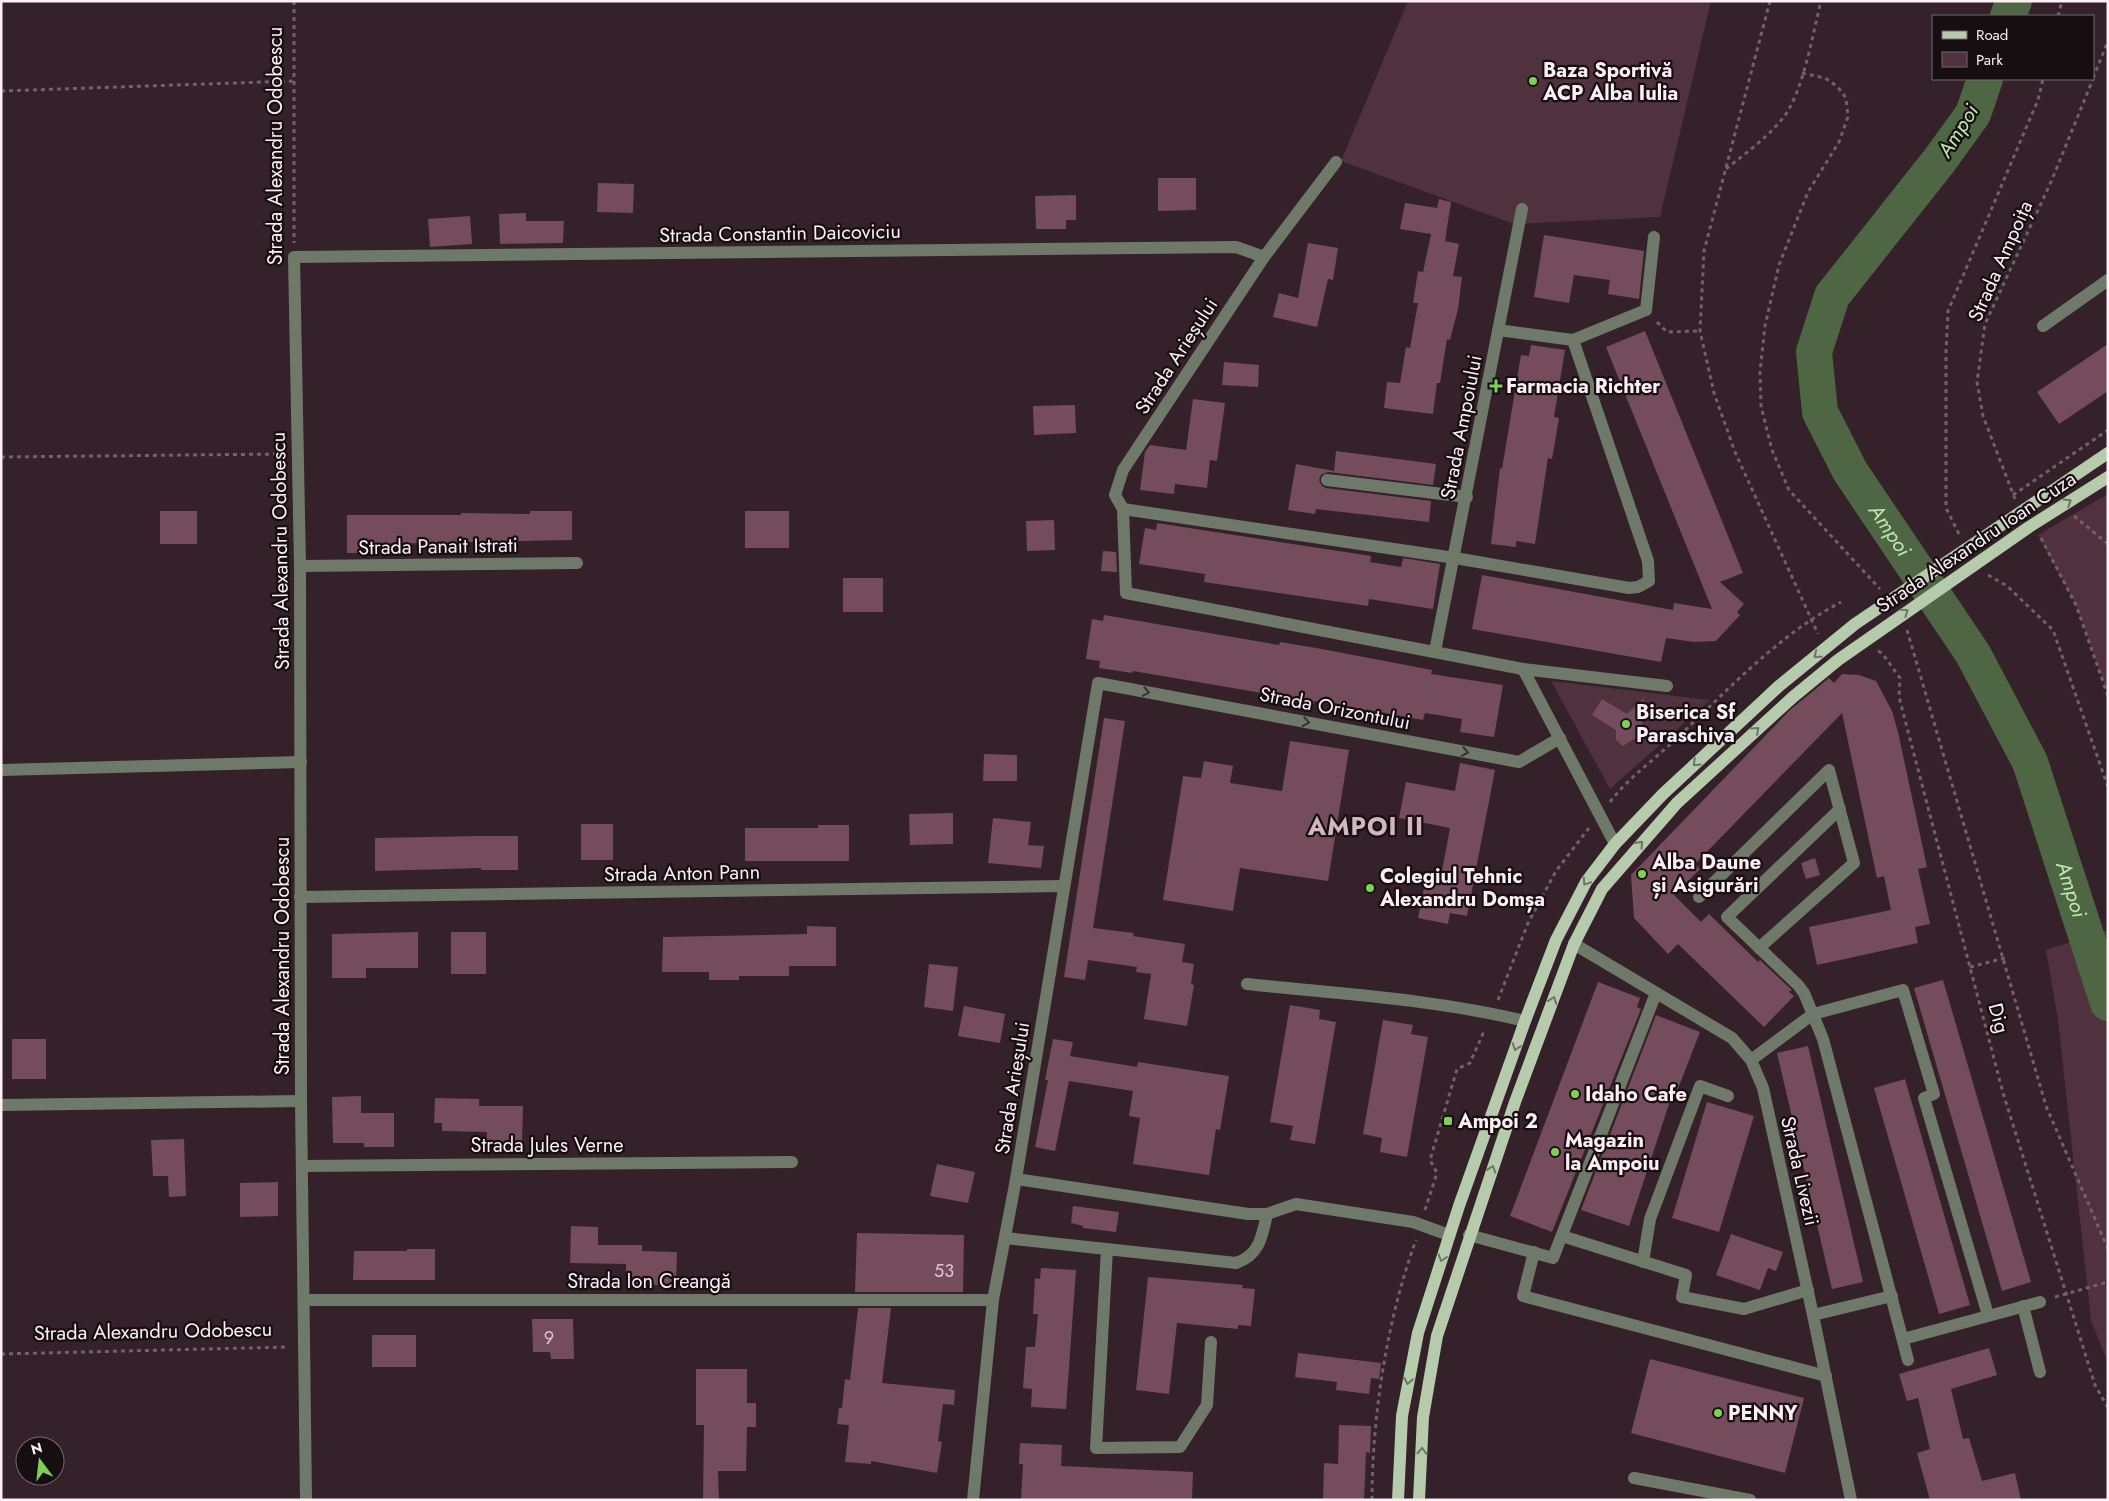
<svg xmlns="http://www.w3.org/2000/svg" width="2109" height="1501" font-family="Jost,sans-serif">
  <rect width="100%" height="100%" fill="#352129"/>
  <g fill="#50313e">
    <path d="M 1408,1 L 1711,1 L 1660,217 L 1514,224 L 1341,161 Z"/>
    <path d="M 2108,494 L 2108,694 L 2076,605 L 2038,535 Z"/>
    <path d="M 1551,681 L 1710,700 L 1610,789 Z"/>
    <path d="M 2108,930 L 2108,1363 L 2091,1320 L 2058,1020 L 2046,950 Z"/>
  </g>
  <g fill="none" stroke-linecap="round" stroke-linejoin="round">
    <g stroke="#4f6645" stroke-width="36">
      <path d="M 2008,16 L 2014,1"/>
      <path id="s1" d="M 1985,79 L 1973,114 L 1939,161 L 1832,296 L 1814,352 L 1820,412 L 1850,471 L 1973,654 L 2030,762 L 2108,1003"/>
    </g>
  </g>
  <g fill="#744c5c">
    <path d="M 1158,178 L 1196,178 L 1196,210 L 1158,211 Z"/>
    <path d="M 598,183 L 634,184 L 633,213 L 597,212 Z"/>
    <path d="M 1076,195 L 1076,220 L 1066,220 L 1066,229 L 1036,229 L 1035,196 Z"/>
    <path d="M 1439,199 L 1451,202 L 1445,241 L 1459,244 L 1453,276 L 1462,277 L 1458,309 L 1450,340 L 1447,339 L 1440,383 L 1437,383 L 1433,414 L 1384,408 L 1387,382 L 1400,383 L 1406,347 L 1410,348 L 1418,303 L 1413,303 L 1418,271 L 1423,272 L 1431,234 L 1400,229 L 1405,203 L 1437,208 Z"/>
    <path d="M 526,213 L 526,221 L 564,221 L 563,243 L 500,244 L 499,214 Z"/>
    <path d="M 470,216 L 472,244 L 430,247 L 428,219 Z"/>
    <path d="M 1544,235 L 1644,251 L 1639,299 L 1608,294 L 1610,280 L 1574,275 L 1569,303 L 1534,297 Z"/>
    <path d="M 1308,243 L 1338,248 L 1333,280 L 1328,279 L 1317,327 L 1273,317 L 1279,293 L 1298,298 Z"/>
    <path d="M 1645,331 L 1743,573 L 1720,582 L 1744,604 L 1737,612 L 1740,615 L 1716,641 L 1694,642 L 1666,638 L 1661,662 L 1472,629 L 1482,575 L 1673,610 L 1674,603 L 1712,609 L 1606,347 Z"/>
    <path d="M 2108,344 L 2108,391 L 2059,424 L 2037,392 Z"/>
    <path d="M 1531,345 L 1565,350 L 1554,417 L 1559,418 L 1552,459 L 1548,458 L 1535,544 L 1516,541 L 1516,547 L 1491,544 L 1500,468 L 1502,469 L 1521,355 L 1529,356 Z"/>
    <path d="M 1224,362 L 1259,365 L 1258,387 L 1222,385 Z"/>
    <path d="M 1193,399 L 1225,403 L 1217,461 L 1210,460 L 1207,488 L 1175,484 L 1174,494 L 1140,490 L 1145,452 L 1150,445 L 1186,450 Z"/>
    <path d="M 1075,405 L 1076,433 L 1034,435 L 1033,406 Z"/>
    <path d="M 1336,451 L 1436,464 L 1433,485 L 1328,472 L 1321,475 L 1319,480 L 1322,486 L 1326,488 L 1431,501 L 1429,522 L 1316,509 L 1315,514 L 1288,510 L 1296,464 L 1334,471 Z"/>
    <rect x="160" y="511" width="37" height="33"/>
    <path d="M 530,511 L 572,511 L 572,540 L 377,544 L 377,553 L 347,553 L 347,515 L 461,515 L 461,513 L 530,514 Z"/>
    <rect x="745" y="511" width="44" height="37"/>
    <path d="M 1054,520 L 1055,550 L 1027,551 L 1026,521 Z"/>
    <path d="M 1157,523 L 1371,556 L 1370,562 L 1401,567 L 1403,558 L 1440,564 L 1433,609 L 1369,599 L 1368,606 L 1204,582 L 1205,574 L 1139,564 L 1145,528 L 1156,530 Z"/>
    <path d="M 1103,551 L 1116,552 L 1117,572 L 1101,571 Z"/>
    <rect x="843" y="578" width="40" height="34"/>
    <path d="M 1104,615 L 1279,645 L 1280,642 L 1322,649 L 1432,670 L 1431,674 L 1503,685 L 1494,737 L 1460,732 L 1462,719 L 1425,713 L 1423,720 L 1314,701 L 1314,704 L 1272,697 L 1273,695 L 1133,671 L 1132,673 L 1099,668 L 1100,661 L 1086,659 L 1092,619 L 1103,621 Z"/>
    <path d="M 1842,674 L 1859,675 L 1876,681 L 1892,711 L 1898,732 L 1927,867 L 1918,869 L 1930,924 L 1915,927 L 1918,943 L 1817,965 L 1809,927 L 1891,910 L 1884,876 L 1877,878 L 1842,713 L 1695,864 L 1700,869 L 1674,895 L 1701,922 L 1709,914 L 1758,962 L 1760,960 L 1792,990 L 1789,992 L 1794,996 L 1764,1027 L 1678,944 L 1668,954 L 1634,918 L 1631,875 L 1790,710 L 1829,678 L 1834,683 Z"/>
    <path d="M 1644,698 L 1642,724 L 1646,728 L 1647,737 L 1637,740 L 1634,739 L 1623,746 L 1616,740 L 1616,730 L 1592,715 L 1602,699 L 1627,714 Z"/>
    <path d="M 1104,718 L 1125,721 L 1093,928 L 1134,933 L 1133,936 L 1185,944 L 1182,962 L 1194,964 L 1191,984 L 1194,985 L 1187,1026 L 1144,1019 L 1151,974 L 1136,972 L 1137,967 L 1088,960 L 1085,980 L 1064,977 Z"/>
    <path d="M 1290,741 L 1349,750 L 1328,881 L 1240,868 L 1233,911 L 1163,900 L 1183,776 L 1201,778 L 1204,761 L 1233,766 L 1230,783 L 1282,791 Z"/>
    <path d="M 984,754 L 1017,755 L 1017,781 L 983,781 Z"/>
    <path d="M 1460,763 L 1495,770 L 1467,916 L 1450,913 L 1448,924 L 1418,918 L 1427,873 L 1441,876 L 1450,828 L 1399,818 L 1406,782 L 1455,791 Z"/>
    <path d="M 953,813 L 953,844 L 910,845 L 909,814 Z"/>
    <path d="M 993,818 L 1031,822 L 1028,845 L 1044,846 L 1041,868 L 988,863 Z"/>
    <rect x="581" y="824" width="32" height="36"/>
    <path d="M 818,825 L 849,825 L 849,861 L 745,861 L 745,828 L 818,828 Z"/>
    <path d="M 481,836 L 518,836 L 518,870 L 481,870 L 481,868 L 375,871 L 375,838 Z"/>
    <path d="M 1815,858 L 1820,875 L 1806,879 L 1801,863 Z"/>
    <path d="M 807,926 L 836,927 L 836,966 L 789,966 L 789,976 L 739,976 L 739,980 L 709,980 L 709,972 L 662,972 L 663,937 L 807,934 Z"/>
    <path d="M 418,932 L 418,968 L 366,968 L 366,978 L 332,978 L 332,934 Z"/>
    <rect x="451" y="932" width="35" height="42"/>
    <path d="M 929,964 L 958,967 L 953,1011 L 924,1007 Z"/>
    <path d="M 1943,980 L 2031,1282 L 2002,1291 L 1914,988 Z"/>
    <path d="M 1598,982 L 1640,998 L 1637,1007 L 1641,1009 L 1552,1232 L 1510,1216 Z"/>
    <path d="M 1290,1005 L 1320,1010 L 1319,1019 L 1336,1022 L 1315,1144 L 1290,1140 L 1293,1126 L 1270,1122 Z"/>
    <path d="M 964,1006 L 1005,1014 L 1000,1043 L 958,1036 Z"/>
    <path d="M 1656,1015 L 1700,1032 L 1674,1099 L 1671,1098 L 1629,1226 L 1581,1210 Z"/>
    <path d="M 1383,1020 L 1413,1025 L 1411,1034 L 1428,1037 L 1407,1157 L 1380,1152 L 1382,1138 L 1363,1134 Z"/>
    <rect x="12" y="1039" width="34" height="40"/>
    <path d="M 1053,1039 L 1073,1042 L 1070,1056 L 1137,1067 L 1138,1062 L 1229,1076 L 1220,1130 L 1216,1129 L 1209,1175 L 1133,1164 L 1140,1118 L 1129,1116 L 1133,1091 L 1069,1081 L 1055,1151 L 1035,1147 L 1048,1080 L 1045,1080 Z"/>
    <path d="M 1808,1046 L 1863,1282 L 1832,1289 L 1777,1053 Z"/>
    <path d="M 1905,1079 L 1970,1305 L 1939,1314 L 1874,1088 Z"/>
    <path d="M 361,1096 L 361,1113 L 394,1113 L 394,1147 L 364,1147 L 364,1143 L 333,1143 L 332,1097 Z"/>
    <path d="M 435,1098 L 479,1099 L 479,1106 L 523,1106 L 522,1143 L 486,1142 L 487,1132 L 442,1131 L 442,1123 L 434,1123 Z"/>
    <path d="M 1707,1102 L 1754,1116 L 1719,1232 L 1672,1218 Z"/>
    <path d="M 184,1139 L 186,1196 L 169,1197 L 168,1176 L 153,1176 L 151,1140 Z"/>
    <path d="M 937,1164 L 975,1172 L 968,1203 L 930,1196 Z"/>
    <path d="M 278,1182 L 278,1216 L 240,1217 L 240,1183 Z"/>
    <path d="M 1073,1206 L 1119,1212 L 1116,1232 L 1083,1228 L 1083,1226 L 1071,1223 Z"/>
    <path d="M 571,1226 L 598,1227 L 598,1245 L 642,1245 L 642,1251 L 677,1252 L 676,1286 L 642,1284 L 642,1288 L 626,1289 L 626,1264 L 570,1263 Z"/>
    <path d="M 857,1233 L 964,1235 L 963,1292 L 855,1292 Z"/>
    <path d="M 1731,1234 L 1783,1252 L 1776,1271 L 1768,1268 L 1760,1290 L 1716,1275 Z"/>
    <path d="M 407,1249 L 435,1249 L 435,1280 L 353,1280 L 354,1251 L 407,1251 Z"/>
    <path d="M 1041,1268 L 1076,1270 L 1066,1409 L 1031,1407 L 1032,1389 L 1023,1388 L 1026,1347 L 1035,1347 L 1038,1314 L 1033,1314 L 1035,1278 L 1040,1279 Z"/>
    <path d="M 1148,1277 L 1243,1285 L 1242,1288 L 1255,1289 L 1251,1326 L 1238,1325 L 1238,1329 L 1177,1323 L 1169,1394 L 1136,1390 Z"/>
    <path d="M 858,1308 L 891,1308 L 882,1383 L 955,1390 L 954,1405 L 943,1404 L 938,1441 L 942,1442 L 937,1473 L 871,1461 L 871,1464 L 845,1462 L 849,1425 L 837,1424 L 839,1408 L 842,1408 L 845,1379 L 850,1380 Z"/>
    <path d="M 532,1319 L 573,1319 L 574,1359 L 551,1359 L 550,1352 L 533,1352 Z"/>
    <rect x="372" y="1335" width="44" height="32"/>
    <path d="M 1989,1348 L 1997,1375 L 1951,1389 L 1963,1439 L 1969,1438 L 1982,1481 L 2015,1473 L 2021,1500 L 1930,1500 L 1917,1453 L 1930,1449 L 1918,1398 L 1907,1401 L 1899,1374 Z"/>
    <path d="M 1298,1353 L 1381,1363 L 1379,1379 L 1371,1378 L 1369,1394 L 1336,1390 L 1337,1382 L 1295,1377 Z"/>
    <path d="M 1650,1359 L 1804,1398 L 1785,1473 L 1631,1433 Z"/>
    <path d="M 696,1369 L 747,1369 L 747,1403 L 756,1403 L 756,1427 L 747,1427 L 746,1471 L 718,1471 L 719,1500 L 703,1500 L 704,1425 L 696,1425 Z"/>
    <path d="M 1339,1425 L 1371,1426 L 1370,1453 L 1366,1452 L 1364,1500 L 1323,1500 L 1324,1463 L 1338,1464 Z"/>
    <path d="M 1020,1443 L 1062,1445 L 1061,1466 L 1193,1472 L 1192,1500 L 1021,1500 L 1023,1464 L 1019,1464 Z"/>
  </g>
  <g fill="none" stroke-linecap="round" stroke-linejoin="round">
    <g stroke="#736168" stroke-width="3" stroke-dasharray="4 4" stroke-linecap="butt">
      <path d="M 294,1 L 294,243"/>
      <path d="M 1770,1 L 1704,251 L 1700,331 L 1714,393 L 1735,452 L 1818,634"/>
      <path d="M 2058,16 L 2062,1"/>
      <path d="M 1802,73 L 1825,78 L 1838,87 L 1846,98 L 1848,117 L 1839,142 L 1808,192 L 1779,265 L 1765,326 L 1760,372 L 1761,406 L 1772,450 L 1789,490 L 1880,589"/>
      <path d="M 2093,78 L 2108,41"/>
      <path d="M 1,91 L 293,81"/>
      <path d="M 1726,169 C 1746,153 1767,138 1783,118 C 1803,93 1813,33 1821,1"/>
      <path d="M 1657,322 L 1667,332 L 1700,331"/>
      <path d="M 1,457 L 283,454"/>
      <path d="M 2013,495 L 2108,430"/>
      <path d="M 2015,499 L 1983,416 L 1977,382 L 1985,324 L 2051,182 L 2093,79"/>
      <path d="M 2074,516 L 2108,544"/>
      <path d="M 1959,534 L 1946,508 L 1946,352 L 1948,311 L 2038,100 L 2043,79"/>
      <path d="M 2041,538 L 2076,605 L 2108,696"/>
      <path d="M 1988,575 L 2007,586 L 2053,630 L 2108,787"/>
      <path d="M 1907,630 L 2046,1106 L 2108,1249"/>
      <path d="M 1878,651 L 1882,653 L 1900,678 L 1899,697 L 2003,1093 L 2095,1385 L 2108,1408"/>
      <path d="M 1610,802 C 1629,777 1654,760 1676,739 C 1728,690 1777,636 1841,602"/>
      <path d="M 1970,967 L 2005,958"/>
      <path d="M 1498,1000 L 1528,923 L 1556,871 L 1589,828"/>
      <path d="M 1425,1210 L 1437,1173 L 1430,1160 L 1457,1069 L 1470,1063 L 1485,1029"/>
      <path d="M 2055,1297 L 2108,1282"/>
      <path d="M 1,1354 L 289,1347"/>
      <path d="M 1372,1500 C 1372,1416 1387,1319 1416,1240"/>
    </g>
    <g stroke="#6e796a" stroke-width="12">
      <path d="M 1336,162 L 1264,257 L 1123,470 L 1115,495 L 1123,509 L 1126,593 L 1523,669 L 1667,686"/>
      <path d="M 2043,326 L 2108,280"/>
      <path d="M 1498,330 L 1573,340 L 1646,310 L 1654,237"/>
      <path d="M 1327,480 L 1467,497"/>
      <path d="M 1123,509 L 1455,558 L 1629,588 L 1638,587 L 1649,581 L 1648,561 L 1573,340"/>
      <path d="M 300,566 L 577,563"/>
      <path d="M 1435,651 L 1522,209"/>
      <path d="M 1523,669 L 1615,844"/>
      <path d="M 1,770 L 301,762"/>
      <path d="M 1840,809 L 1727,917 L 1798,985 L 1804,993 L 1823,1039 L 1908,1360"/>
      <path d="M 300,897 L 1064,886"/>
      <path d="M 1699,897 L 1829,770 L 1854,863 L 1759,948"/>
      <path d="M 1574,944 L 1732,1038 L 1751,1060 L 1763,1088 L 1813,1315 L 1851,1500"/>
      <path d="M 1247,984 C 1340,994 1434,999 1525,1021"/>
      <path d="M 1751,1060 L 1813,1014 L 1903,990 L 1934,1094 L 1924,1098 L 1988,1315"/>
      <path d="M 1,1105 L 301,1101"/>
      <path d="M 303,1166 L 792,1162"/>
      <path d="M 1016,1179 L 1248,1214 L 1267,1214 L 1296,1204 L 1413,1222 L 1449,1235"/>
      <path d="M 1469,1235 L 1553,1258 L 1656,993"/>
      <path d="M 1562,1236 L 1686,1275 L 1682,1297 L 1744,1309 L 1808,1290"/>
      <path d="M 1005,1238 L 1236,1263 C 1260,1255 1262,1236 1267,1214"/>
      <path d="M 1107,1249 L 1096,1448 L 1180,1447 L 1207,1405 L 1211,1342"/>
      <path d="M 1534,1252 L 1523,1296 L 1826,1376"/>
      <path d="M 1643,1262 L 1650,1219 L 1700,1086 L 1728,1096"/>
      <path d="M 305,1300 L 993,1300"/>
      <path d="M 2023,1306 L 2040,1372"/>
      <path d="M 1813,1315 L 1892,1296"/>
      <path d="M 1903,1339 L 2040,1302"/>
      <path d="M 1634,1478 L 1750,1500"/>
      <path d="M 306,1500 L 301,1101 L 300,566 L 294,257 L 1236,247 L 1264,257"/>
      <path d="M 973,1500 L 993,1300 L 1016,1179 L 1098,683 L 1519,762 L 1560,738"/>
    </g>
    <g stroke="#b5cbac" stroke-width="12">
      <path d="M 1398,1500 L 1402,1416 L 1418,1333 L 1459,1206 L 1525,1021 L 1556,940 L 1586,882 L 1615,844 L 1663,794 L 1779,686 L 1855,624 L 2108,453"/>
      <path d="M 1419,1500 L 1423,1417 L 1437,1336 L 1515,1102 L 1574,944 L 1602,889 L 1677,803 L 1793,697 L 1838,660 L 2029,527 L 2108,477"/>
    </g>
  </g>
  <defs><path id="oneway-chevron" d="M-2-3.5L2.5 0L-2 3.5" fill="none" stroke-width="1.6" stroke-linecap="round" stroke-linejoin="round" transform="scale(1.25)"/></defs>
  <g stroke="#6d7666">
    <use href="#oneway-chevron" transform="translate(2068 502) rotate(-32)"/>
    <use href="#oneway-chevron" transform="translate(1905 612) rotate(-34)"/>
    <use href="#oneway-chevron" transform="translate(1817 655) rotate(141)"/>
    <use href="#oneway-chevron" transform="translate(1756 730) rotate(-42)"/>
    <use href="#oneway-chevron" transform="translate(1696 763) rotate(137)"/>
    <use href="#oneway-chevron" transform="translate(1640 844) rotate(-48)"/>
    <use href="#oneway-chevron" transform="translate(1586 882) rotate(124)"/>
    <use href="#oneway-chevron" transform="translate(1553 1000) rotate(-70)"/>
    <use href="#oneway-chevron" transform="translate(1516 1047) rotate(110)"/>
    <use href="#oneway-chevron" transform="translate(1492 1169) rotate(-71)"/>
    <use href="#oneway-chevron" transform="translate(1442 1258) rotate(108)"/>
    <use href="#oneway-chevron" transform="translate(1408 1381) rotate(101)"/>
    <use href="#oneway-chevron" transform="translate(1422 1451) rotate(-87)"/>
  </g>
  <g stroke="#353330">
    <use href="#oneway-chevron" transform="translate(1146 692) rotate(11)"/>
    <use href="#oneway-chevron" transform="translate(1306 722) rotate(11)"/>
    <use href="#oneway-chevron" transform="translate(1465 752) rotate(11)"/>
  </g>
  <g fill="#7dd154" stroke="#160e11" stroke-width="2">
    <circle cx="1533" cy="81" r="5"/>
    <path d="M1493.5 378.5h5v5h5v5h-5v5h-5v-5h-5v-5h5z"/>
    <circle cx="1626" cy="724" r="5"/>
    <circle cx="1642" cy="874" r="5"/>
    <circle cx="1370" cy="888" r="5"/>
    <circle cx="1575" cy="1094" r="5"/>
    <rect x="1443" y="1116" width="10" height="10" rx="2.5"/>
    <circle cx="1555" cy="1152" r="5"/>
    <circle cx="1718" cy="1413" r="5"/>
  </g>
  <g text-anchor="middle" stroke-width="4.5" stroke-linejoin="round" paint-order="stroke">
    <g font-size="18" fill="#dbc6ce">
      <text x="944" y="1277">53</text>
      <text x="549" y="1344">9</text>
    </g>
    <g font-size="20" font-weight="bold" fill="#fdeff4" stroke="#160e11" text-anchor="start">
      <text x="1543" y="77">Baza Sportivă<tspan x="1543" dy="23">ACP Alba Iulia</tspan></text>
      <text x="1506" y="393">Farmacia Richter</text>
      <text x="1636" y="719">Biserica Sf<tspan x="1636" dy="23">Paraschiva</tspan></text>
      <text x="1652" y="869">Alba Daune<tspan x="1652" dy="23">și Asigurări</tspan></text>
      <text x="1380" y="883">Colegiul Tehnic<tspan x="1380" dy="23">Alexandru Domșa</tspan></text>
      <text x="1585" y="1101">Idaho Cafe</text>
      <text x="1458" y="1128">Ampoi 2</text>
      <text x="1565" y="1147">Magazin<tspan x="1565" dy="23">la Ampoiu</tspan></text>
      <text x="1728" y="1420">PENNY</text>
    </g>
    <g font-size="20" fill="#fdeff4" stroke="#160e11">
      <text transform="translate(275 146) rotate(-90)" y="7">Strada Alexandru Odobescu</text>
      <text transform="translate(780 233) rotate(-1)" y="7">Strada Constantin Daicoviciu</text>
      <text transform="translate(2000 261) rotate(-66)" y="7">Strada Ampoița</text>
      <text transform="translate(1176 356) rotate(-57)" y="7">Strada Arieșului</text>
      <text transform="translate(1461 427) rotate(-79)" y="7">Strada Ampoiului</text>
      <text transform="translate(1976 542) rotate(-34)" y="7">Strada Alexandru Ioan Cuza</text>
      <text transform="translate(438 546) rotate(-1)" y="7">Strada Panait Istrati</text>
      <text transform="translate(280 551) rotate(-91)" y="7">Strada Alexandru Odobescu</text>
      <text transform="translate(1335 708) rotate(11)" y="7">Strada Orizontului</text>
      <text transform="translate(682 873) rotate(-1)" y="7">Strada Anton Pann</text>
      <text transform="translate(282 956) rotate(-90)" y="7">Strada Alexandru Odobescu</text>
      <text transform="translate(1999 1018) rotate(75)" y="7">Dig</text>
      <text transform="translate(1012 1088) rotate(-81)" y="7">Strada Arieșului</text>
      <text x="547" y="1152">Strada Jules Verne</text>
      <text transform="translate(1800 1171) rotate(77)" y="7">Strada Livezii</text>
      <text x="649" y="1288">Strada Ion Creangă</text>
      <text transform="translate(153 1331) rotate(-1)" y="7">Strada Alexandru Odobescu</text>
    </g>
    <g font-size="21" font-style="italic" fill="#bee7ad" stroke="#160e11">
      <text transform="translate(1958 131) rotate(-58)" y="7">Ampoi</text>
      <text dy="7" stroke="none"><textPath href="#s1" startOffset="524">Ampoi</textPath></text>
      <text dy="7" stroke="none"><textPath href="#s1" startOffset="929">Ampoi</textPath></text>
    </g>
    <g font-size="25" font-weight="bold" letter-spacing="1" fill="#d2b7c1" stroke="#160e11">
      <text x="1366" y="835">AMPOI II</text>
    </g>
  </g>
  <rect width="2109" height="1501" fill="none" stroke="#fdeff4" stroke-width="5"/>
  <rect x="1932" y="15" width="162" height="65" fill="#160e11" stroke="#72686c"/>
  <rect x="1942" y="31" width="25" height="8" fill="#b5cbac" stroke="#72686c"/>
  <text x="1976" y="40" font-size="15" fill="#fdeff4">Road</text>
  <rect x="1942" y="52" width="25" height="15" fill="#50313e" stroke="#72686c"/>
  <text x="1976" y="65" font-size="15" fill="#fdeff4">Park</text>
  <g transform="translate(40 1461) rotate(345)"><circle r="24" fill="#160e11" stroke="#72686c"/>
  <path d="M0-4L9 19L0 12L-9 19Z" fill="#7dd154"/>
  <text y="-8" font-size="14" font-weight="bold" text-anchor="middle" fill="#fdeff4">N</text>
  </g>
</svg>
